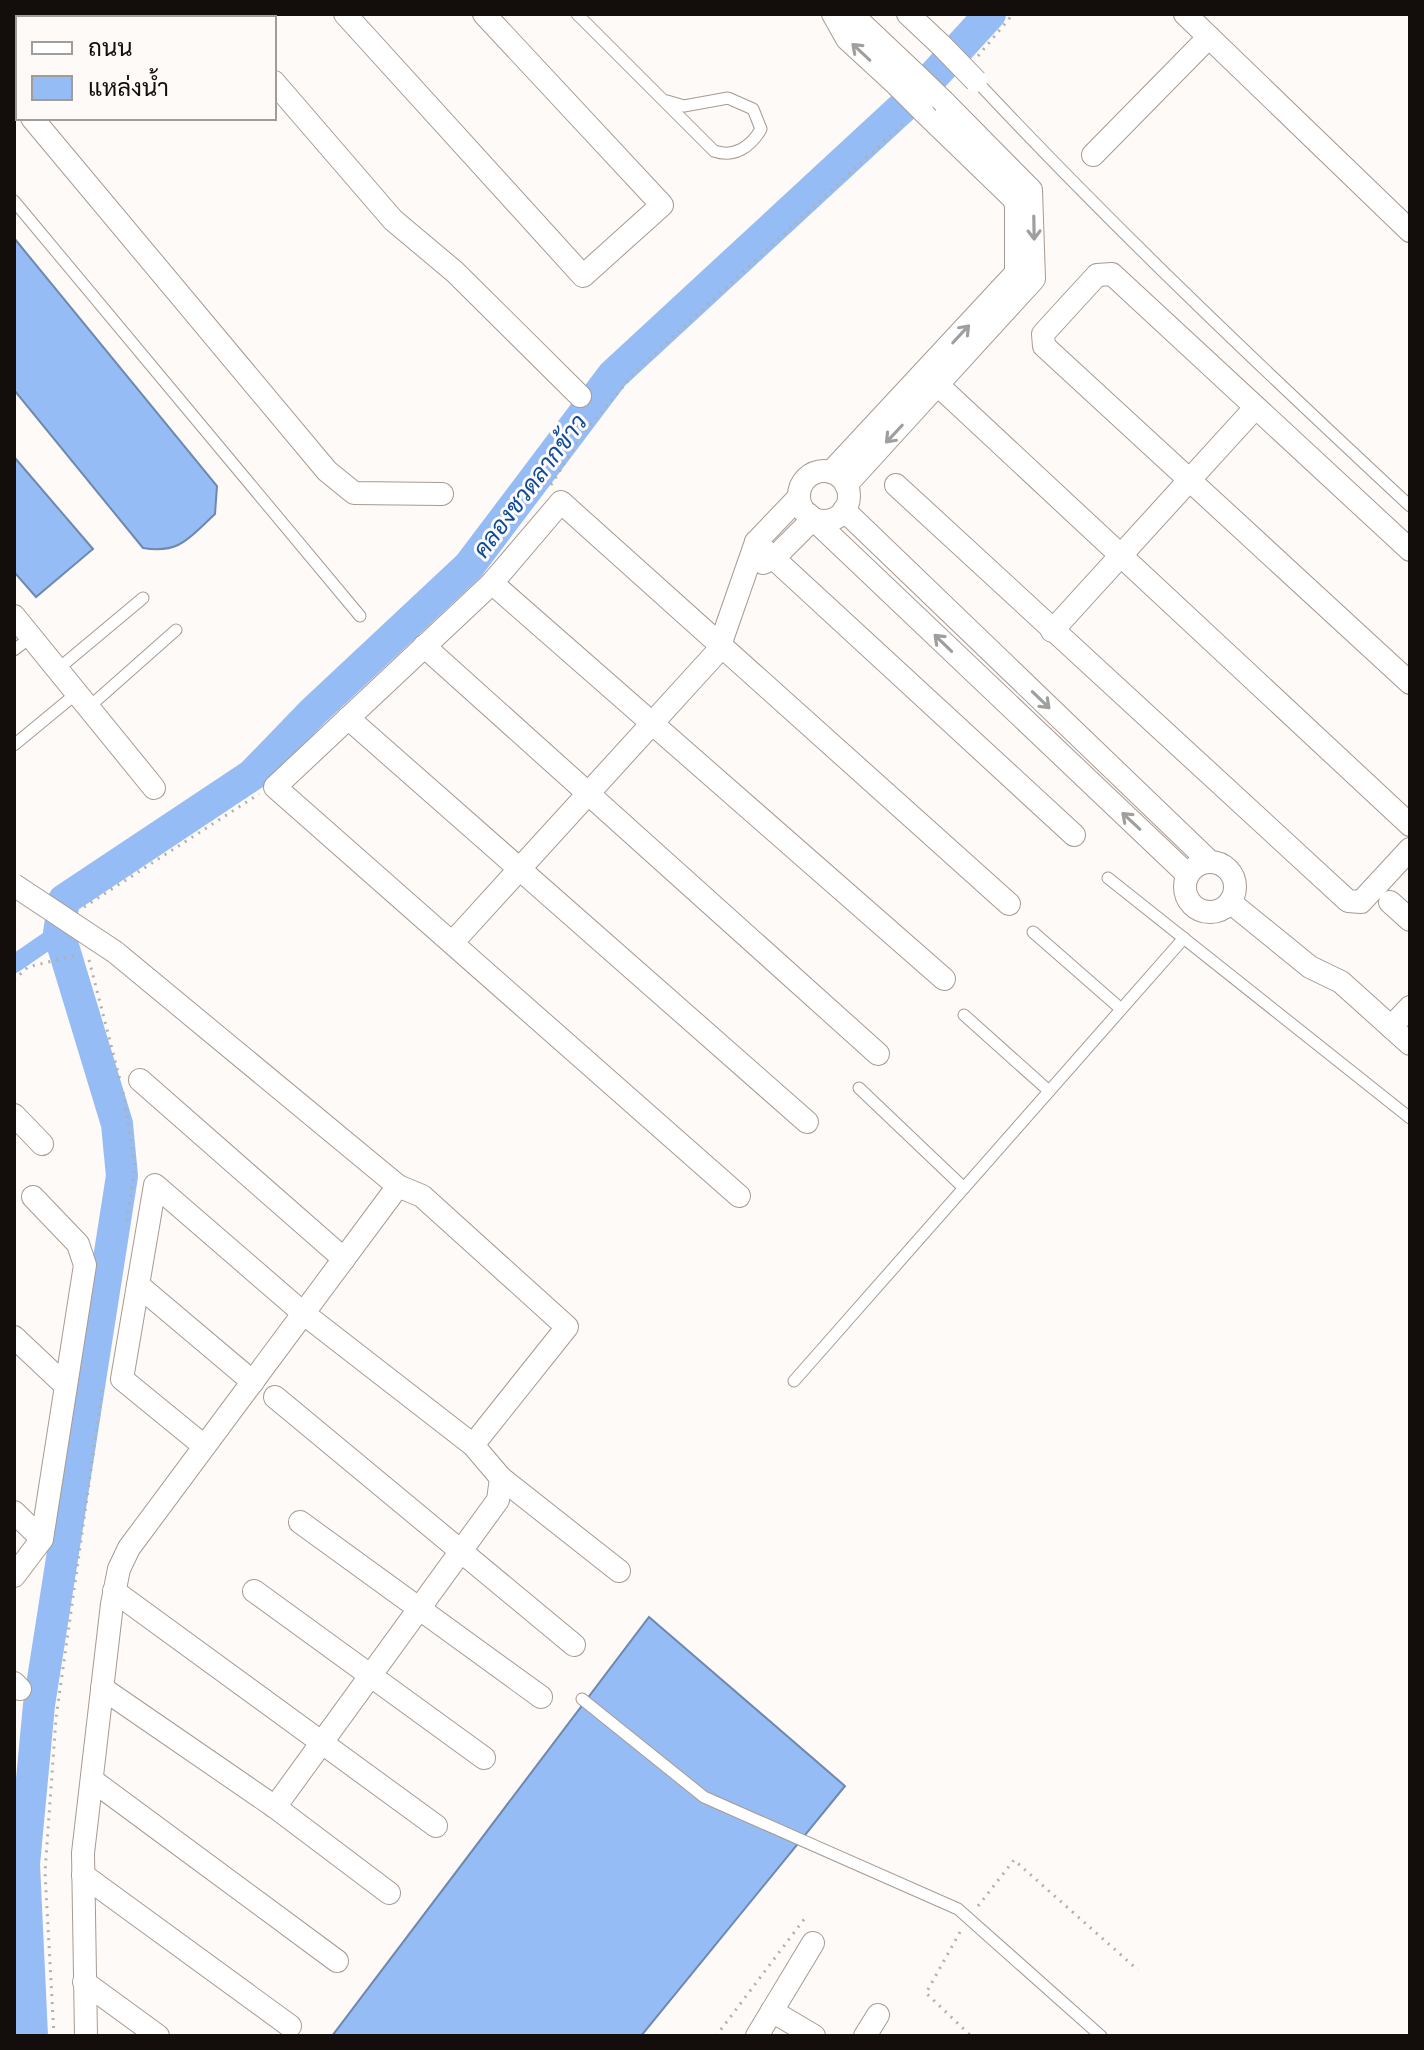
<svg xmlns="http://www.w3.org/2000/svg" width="1424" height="2050" font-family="'Space Grotesk',Sarabun,sans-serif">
  <rect width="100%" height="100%" fill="#fdfaf8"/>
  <g fill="#95bcf5" stroke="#6e88af" stroke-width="2">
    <path d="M 14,238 L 217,486 L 215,514 C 189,538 180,554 143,548 L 14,390 Z"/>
    <path d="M 15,458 L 93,549 L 36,597 L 14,572 Z"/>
    <path d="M 649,1617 L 845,1786 L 641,2036 L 332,2036 Z"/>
  </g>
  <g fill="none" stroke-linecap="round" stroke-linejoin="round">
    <path stroke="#95bcf5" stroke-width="18" d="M 14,964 L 59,933"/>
    <path stroke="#95bcf5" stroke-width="32" d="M 32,2036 L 24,1864 L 39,1705 L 122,1176 L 117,1124 L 59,933 L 64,900 L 252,775 L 313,712 L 469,566 L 613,375 L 917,94 L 990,14"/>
    <defs>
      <g id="service">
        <path d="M 577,14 L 714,151 C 734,158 751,147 761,129 L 753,109 L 728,98 L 684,106 L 667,101"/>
        <path d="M 983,88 C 1120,234 1264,370 1410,506"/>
        <path d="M 14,201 L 360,616"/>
        <path d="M 14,650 L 31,637"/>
        <path d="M 58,669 L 143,598"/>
        <path d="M 89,707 L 176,630"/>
        <path d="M 14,745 L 77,693"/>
        <path d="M 1108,878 L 1410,1118"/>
        <path d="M 1033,932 L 1121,1009"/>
        <path d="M 964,1015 L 1049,1091"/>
        <path d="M 859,1088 L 964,1188"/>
        <path d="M 794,1381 L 1184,938"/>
        <path d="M 582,1699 L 704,1797 L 958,1909 L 1101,2036"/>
      </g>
      <g id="minor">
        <path d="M 206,14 L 210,18"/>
        <path d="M 345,14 L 583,276 L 662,205 L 484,14"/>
        <path d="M 833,14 L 847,39 L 897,85"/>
        <path d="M 847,14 L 860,22 L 915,74"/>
        <path d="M 908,14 L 942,46"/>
        <path d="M 1185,14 L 1410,231"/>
        <path d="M 274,82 L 393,220 L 455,272 L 580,396"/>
        <path d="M 14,97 L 18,101"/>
        <path d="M 32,118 L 327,471 L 354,493 L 442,494"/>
        <path d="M 1093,155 L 1209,37"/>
        <path d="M 925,373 L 1410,825"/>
        <circle cx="824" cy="496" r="25"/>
        <path d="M 831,472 L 1016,273 L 1016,205 L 1013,198 L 922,110"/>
        <path d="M 846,485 L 1034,279 L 1031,190 L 944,102"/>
        <path d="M 896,485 L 1348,901 L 1361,902 L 1410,849"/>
        <path d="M 844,510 L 1210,862"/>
        <path d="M 808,514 L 1188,875"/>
        <path d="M 756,542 L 1074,835"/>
        <path d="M 1410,550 L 1112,274 L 1097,275 L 1043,334 L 1044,346 L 1410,683"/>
        <path d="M 763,563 L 774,558 L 813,519"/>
        <path d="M 492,583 L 944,979"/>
        <path d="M 14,616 L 154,788"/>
        <path d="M 1052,631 L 1255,408"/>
        <path d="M 424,646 L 878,1054"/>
        <path d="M 348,718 L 807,1122"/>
        <circle cx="1210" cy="887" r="25"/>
        <path d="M 1230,902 L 1310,967 L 1341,982 L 1410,1044"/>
        <path d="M 1390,902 L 1410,920"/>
        <path d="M 453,942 L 718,651 L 756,542 L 799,497"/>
        <path d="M 1391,1027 L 1410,1007"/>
        <path d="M 140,1080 L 344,1259"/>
        <path d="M 14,1115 L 42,1144"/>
        <path d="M 739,1196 L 275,787 L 492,583 L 561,502 L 1009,904"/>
        <path d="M 138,1285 L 253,1382"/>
        <path d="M 14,1337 L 65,1385"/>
        <path d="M 275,1397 L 574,1645"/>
        <path d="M 204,1446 L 122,1379 L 155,1185 L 303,1313 L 473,1445"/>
        <path d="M 501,1478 L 619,1571"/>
        <path d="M 14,1512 L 42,1539"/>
        <path d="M 300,1522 L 541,1697"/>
        <path d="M 14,1576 L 42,1539 L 85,1265 L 78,1244 L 33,1197"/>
        <path d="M 114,1591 L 436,1826"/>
        <path d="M 254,1591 L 484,1758"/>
        <path d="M 14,1683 L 20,1689"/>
        <path d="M 102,1688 L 275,1807 L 389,1893"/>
        <path d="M 92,1780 L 337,1961"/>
        <path d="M 275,1807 L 498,1500 L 501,1478 L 473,1445 L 567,1327 L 422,1196 L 398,1186"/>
        <path d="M 83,1875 L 290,2026"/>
        <path d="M 84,1982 L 158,2036"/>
        <path d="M 772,2011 L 814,2036"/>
        <path d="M 86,2036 L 83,1853 L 112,1604 L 119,1569 L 129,1548 L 398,1186 L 115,952"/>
        <path d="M 757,2036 L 813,1943"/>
        <path d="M 865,2036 L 878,2015"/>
      </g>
    </defs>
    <use href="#service" stroke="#a89a91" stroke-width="13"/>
    <use href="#minor" stroke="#a89a91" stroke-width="24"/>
    <g stroke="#b2afac" stroke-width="3" stroke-dasharray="2 6" stroke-linecap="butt">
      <path d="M 978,56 L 1013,14"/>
      <path d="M 551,485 L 582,435 L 637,370 L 907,120"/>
      <path d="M 84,907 L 259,794"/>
      <path d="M 89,960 L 120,1080"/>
      <path d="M 14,980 L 28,967 L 80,954"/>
      <path d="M 123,1092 L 135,1166 L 126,1226"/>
      <path d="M 978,1906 L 1014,1860 L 1138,1970"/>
      <path d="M 960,1932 L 926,1993 L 971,2036"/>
      <path d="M 54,2036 L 45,1872 L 56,1718 L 103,1384"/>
      <path d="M 716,2036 L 805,1918"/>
    </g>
    <use href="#service" stroke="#fff" stroke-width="11"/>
    <use href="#minor" stroke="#fff" stroke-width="22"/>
    <defs>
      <g id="minor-bridge">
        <path d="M 942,46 L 976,81"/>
        <path d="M 915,74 L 944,102"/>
        <path d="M 897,85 L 922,110"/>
        <path d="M 14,885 L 115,952"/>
      </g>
    </defs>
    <use href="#minor-bridge" stroke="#a89a91" stroke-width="24" stroke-linecap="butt"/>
    <use href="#minor-bridge" stroke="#fff" stroke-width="22"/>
  </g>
  <defs><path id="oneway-shaft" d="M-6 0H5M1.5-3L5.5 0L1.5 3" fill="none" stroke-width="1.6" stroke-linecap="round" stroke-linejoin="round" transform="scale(2)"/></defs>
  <g stroke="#a19f9d">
    <use href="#oneway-shaft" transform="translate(861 52) rotate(-137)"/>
    <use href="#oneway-shaft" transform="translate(1034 228) rotate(89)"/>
    <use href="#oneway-shaft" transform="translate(961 334) rotate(-47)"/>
    <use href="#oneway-shaft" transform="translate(894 434) rotate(133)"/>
    <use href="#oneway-shaft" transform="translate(943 643) rotate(-136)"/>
    <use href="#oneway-shaft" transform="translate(1041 700) rotate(44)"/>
    <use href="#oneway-shaft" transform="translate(1131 821) rotate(-137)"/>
  </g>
  <g text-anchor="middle" stroke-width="6" stroke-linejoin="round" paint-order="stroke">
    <g font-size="24" font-style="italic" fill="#0c4b9b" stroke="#fdfaf8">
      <text transform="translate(530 486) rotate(-53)" y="8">คลองชวดลากข้าว</text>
    </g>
  </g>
  <rect width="1424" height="2050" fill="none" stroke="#130e0b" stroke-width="32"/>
  <rect x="16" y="16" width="260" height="104" fill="#fdfaf8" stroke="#9f9c99" stroke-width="2"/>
  <rect x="32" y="42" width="40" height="12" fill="#ffffff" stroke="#9f9c99" stroke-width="2"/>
  <text x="88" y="56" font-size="24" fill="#130e0b">ถนน</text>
  <rect x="32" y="76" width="40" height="24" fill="#95bcf5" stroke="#9f9c99" stroke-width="2"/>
  <text x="88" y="96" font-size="24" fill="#130e0b">แหล่งน้ำ</text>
</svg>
